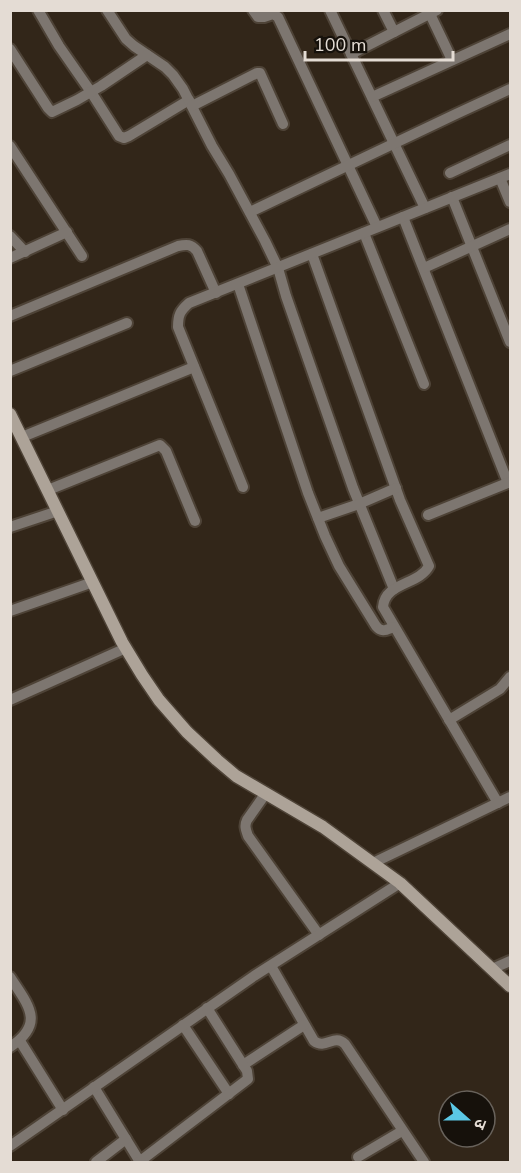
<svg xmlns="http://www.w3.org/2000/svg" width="521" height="1173" font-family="'Nunito Sans','Noto Sans Devanagari',sans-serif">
  <rect width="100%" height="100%" fill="#322619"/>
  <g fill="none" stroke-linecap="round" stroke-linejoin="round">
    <defs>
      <g id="street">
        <path d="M 38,10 L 59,46 L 91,92 L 119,136 L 124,138 L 129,136 L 189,100"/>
        <path d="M 107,10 L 126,39 L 134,46 L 165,67 L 173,75 L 183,89 L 212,146 L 229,174 L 265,241 L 278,268 L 286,296 L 353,488 L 394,589"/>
        <path d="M 253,10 L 258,17 L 264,17 L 273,14 L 278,17 L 377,227"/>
        <path d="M 330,10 L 425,208"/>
        <path d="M 383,10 L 394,32"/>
        <path d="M 430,14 L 452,60"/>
        <path d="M 10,49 L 48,108 L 52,112 L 77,100 L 101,86 L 147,55"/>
        <path d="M 351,54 L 437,10"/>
        <path d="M 372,97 L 510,34"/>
        <path d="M 192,106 L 257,73 L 260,73 L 283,124"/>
        <path d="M 10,146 L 82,256"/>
        <path d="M 450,173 L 510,145"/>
        <path d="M 500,178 L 510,202"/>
        <path d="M 452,197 L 510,342"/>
        <path d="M 250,212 L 456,114 L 510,89"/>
        <path d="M 403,217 L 508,483"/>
        <path d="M 364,233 L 424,384"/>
        <path d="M 10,236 L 25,252"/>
        <path d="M 312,254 L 400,500 L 429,566 C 419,585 385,582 383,607 L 498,803"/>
        <path d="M 10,258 L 67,232"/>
        <path d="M 424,268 L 510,229"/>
        <path d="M 238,284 L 308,493 L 325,536 L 339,566 L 376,626 C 382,633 386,630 394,627"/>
        <path d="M 10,316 L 178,246 C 187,244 191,244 197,251 L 216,293"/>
        <path d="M 10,371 L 127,323"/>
        <path d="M 22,437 L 194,367"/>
        <path d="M 243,487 L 178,327 C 178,315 180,311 189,303 L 510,174"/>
        <path d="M 48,490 L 160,445 L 166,451 L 195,521"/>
        <path d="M 428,515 L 510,482"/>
        <path d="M 318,518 L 359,504 L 396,488"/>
        <path d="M 10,527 L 58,511"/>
        <path d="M 10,611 L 93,582"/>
        <path d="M 10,700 L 126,648"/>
        <path d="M 449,720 L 500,689 L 510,677"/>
        <path d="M 266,793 L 247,820 C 244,826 246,830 248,836 L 319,935"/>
        <path d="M 373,863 L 510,797"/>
        <path d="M 271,966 L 314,1041 C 326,1050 334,1033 345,1044 L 424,1162"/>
        <path d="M 492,969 L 510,961"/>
        <path d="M 10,977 C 28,1005 46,1023 10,1047"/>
        <path d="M 183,1025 L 229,1094"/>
        <path d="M 20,1041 L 63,1110"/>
        <path d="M 243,1065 L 304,1025"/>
        <path d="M 94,1087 L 140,1162"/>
        <path d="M 10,1146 L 254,976 L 400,883"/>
        <path d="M 358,1157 L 402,1131"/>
        <path d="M 96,1162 L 126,1139"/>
        <path d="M 139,1162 L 248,1079 L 247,1071 L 207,1008"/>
      </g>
      <path id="secondary" d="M 10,414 L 122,642 L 142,675 L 159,700 L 187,732 L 217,760 L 236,776 L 323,827 L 400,883 L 510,986"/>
    </defs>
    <use href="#street" stroke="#4e4337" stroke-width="14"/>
    <use href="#secondary" stroke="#4e4337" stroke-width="15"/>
    <use href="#street" stroke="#7d7670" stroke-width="10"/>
    <use href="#secondary" stroke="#ada398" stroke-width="12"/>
  </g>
  <rect width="521" height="1173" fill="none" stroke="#e4dcd4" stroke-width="24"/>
  <g transform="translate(467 1119) rotate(111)"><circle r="28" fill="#16110b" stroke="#68625b" stroke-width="1.5"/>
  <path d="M0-4.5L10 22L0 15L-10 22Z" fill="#5bc8e6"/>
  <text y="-9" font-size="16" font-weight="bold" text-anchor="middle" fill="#e4dcd4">उ</text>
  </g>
  <path d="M305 51v9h148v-9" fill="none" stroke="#e4dcd4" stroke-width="3"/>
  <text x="314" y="51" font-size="18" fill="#e4dcd4" stroke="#16110b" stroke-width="4.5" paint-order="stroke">100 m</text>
</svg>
